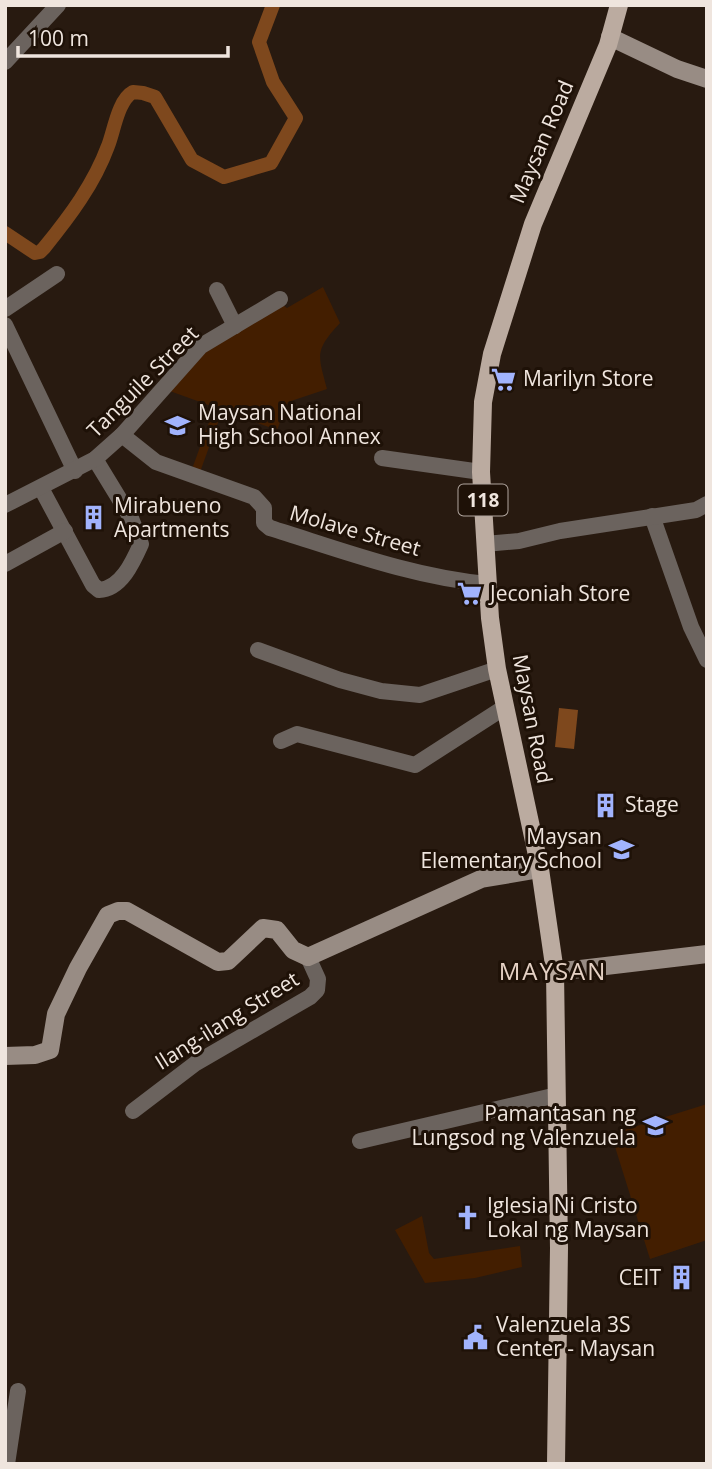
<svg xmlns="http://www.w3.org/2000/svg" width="712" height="1469" font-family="'Open Sans',sans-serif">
  <rect width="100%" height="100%" fill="#281a10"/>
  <g fill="#431e00">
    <path d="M 323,287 L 340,323 C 314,351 318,355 327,389 L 288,402 L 277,430 L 167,390 L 203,349 L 280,303 L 287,308 Z"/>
    <path d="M 212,414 L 220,417 L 200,472 L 192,469 Z"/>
    <path d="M 707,1104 L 707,1240 L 650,1259 L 611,1134 Z"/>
    <path d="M 422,1216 L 429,1253 L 434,1259 L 520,1246 L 522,1267 L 475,1278 L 425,1283 L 395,1230 Z"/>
  </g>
  <path fill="#7e481d" d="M 559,708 L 578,710 L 574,749 L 555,747 Z"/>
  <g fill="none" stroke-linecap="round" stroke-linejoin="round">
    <path stroke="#7e481d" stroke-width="14" d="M 5,233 L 35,253 L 40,252 L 44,248 C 70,216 94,184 108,146 C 114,131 118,100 133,92 L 143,93 L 155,97 L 192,160 L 224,177 L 271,163 L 296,118 L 273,82 L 259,42 L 273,5"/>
    <g stroke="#6b635e" stroke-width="16">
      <path d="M 5,62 L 58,5"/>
      <path d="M 217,290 L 235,326"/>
      <path d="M 5,309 L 57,274"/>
      <path d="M 5,325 L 75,471"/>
      <path d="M 122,435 L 156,462 L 254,497 L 264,508 L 264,523 L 270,528 C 341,550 412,577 487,584"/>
      <path d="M 382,458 L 481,472"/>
      <path d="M 41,488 L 93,585 L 99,590 C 121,589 133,562 141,544 L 131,518 L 95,459"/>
      <path d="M 5,505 L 95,459 L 122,435 L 201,346 L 280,299"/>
      <path d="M 652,516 L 691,627 L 707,660"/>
      <path d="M 485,544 L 519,541 L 560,531 L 696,510 L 707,504"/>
      <path d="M 5,564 L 65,531"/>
      <path d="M 258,650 L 340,680 L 381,691 L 420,695 L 497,669"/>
      <path d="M 281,741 L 297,734 L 415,765 L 505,707"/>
      <path d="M 133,1111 L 196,1063 L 310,997 L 317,990 L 318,979 L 308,957"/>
      <path d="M 360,1141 L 557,1095"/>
      <path d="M 7,1464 L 18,1391"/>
    </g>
    <g stroke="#988c84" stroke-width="18">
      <path d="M 610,37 L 677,69 L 707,79"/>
      <path d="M 555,972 L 707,954"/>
      <path d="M 5,1056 L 35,1055 L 50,1050 L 56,1014 L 78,968 L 108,915 L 118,911 L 127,911 L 218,962 L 228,961 L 263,928 L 277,930 L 293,950 L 308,957 L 481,879 L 540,869"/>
    </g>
    <path stroke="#bbaba0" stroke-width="18" d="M 556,1464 L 559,1248 L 555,972 L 540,869 L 497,669 L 490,618 L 481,472 L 483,402 L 492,354 L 533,224 L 608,45 L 619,5"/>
  </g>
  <defs>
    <symbol id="supermarket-bare" viewBox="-9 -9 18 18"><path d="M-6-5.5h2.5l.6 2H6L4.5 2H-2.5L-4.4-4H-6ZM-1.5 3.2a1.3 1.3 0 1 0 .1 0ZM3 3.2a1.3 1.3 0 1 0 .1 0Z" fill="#a1b3fd" stroke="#1e1107" stroke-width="2.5" paint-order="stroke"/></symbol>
    <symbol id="school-bare" viewBox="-9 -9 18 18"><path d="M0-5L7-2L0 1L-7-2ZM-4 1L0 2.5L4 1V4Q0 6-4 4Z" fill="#a1b3fd" stroke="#1e1107" stroke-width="2.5" paint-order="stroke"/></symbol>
    <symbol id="building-bare" viewBox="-9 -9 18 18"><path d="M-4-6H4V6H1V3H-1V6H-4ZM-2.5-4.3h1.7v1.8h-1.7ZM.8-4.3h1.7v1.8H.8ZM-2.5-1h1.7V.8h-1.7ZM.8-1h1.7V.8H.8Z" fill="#a1b3fd" stroke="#1e1107" stroke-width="2.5" paint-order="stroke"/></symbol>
    <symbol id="university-bare" viewBox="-9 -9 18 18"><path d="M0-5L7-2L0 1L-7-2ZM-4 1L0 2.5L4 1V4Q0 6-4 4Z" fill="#a1b3fd" stroke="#1e1107" stroke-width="2.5" paint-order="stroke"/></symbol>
    <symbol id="church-bare" viewBox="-9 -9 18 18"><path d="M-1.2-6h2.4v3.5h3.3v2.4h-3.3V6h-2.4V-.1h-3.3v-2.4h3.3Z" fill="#a1b3fd" stroke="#1e1107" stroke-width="2.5" paint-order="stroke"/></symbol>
    <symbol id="civic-bare" viewBox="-9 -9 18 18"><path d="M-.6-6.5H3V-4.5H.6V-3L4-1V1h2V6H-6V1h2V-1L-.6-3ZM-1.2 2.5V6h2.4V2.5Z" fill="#a1b3fd" stroke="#1e1107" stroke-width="2.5" paint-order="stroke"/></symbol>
  </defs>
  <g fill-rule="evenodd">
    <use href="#supermarket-bare" x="486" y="362" width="35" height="35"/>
    <use href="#school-bare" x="160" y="408" width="35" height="35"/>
    <use href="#building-bare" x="76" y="500" width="35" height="35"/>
    <use href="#supermarket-bare" x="452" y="576" width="35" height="35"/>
    <use href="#building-bare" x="588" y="788" width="35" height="35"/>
    <use href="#school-bare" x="604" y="832" width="35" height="35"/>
    <use href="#university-bare" x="638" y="1108" width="35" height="35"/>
    <use href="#church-bare" x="450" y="1200" width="35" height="35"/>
    <use href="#building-bare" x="664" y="1260" width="35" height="35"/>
    <use href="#civic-bare" x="458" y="1320" width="35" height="35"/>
  </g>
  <g text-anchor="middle" stroke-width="6" stroke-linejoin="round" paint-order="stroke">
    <rect fill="#1e1107" stroke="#b0a59e" stroke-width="2" x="458.5" y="484.5" width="49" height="31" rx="5"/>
    <g font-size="19" font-weight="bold" fill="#efe5de">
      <text x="483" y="507">118</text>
    </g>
    <g font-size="21" fill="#efe5de" stroke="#1e1107">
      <text transform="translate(542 142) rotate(-67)" y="7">Maysan Road</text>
      <text transform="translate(143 382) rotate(-45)" y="7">Tanguile Street</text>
      <text transform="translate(355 531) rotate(16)" y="7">Molave Street</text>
      <text transform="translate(532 719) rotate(79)" y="7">Maysan Road</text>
      <text transform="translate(227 1021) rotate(-32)" y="7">Ilang-ilang Street</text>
    </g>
    <g font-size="21" fill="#efe5de" stroke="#1e1107" text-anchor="start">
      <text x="523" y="386">Marilyn Store</text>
      <text x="198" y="420">Maysan National<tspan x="198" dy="24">High School Annex</tspan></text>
      <text x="114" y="513">Mirabueno<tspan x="114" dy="24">Apartments</tspan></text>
      <text x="490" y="601">Jeconiah Store</text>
      <text x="625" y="812">Stage</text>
      <text x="602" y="844" text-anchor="end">Maysan<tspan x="602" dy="24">Elementary School</tspan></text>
      <text x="636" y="1121" text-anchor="end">Pamantasan ng<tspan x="636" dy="24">Lungsod ng Valenzuela</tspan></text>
      <text x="487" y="1213">Iglesia Ni Cristo<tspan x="487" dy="24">Lokal ng Maysan</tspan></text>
      <text x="661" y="1285" text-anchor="end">CEIT</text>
      <text x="496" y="1332">Valenzuela 3S<tspan x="496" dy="24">Center - Maysan</tspan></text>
    </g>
    <g font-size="24" letter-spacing="2" fill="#e5d1c4" stroke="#1e1107">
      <text x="553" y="980">MAYSAN</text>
    </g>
  </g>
  <rect width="712" height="1469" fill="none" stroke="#efe5de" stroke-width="14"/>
  <path d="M18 46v10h210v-10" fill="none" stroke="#efe5de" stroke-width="3.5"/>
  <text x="28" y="46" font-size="21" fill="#efe5de" stroke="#1e1107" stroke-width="5" paint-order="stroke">100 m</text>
</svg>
